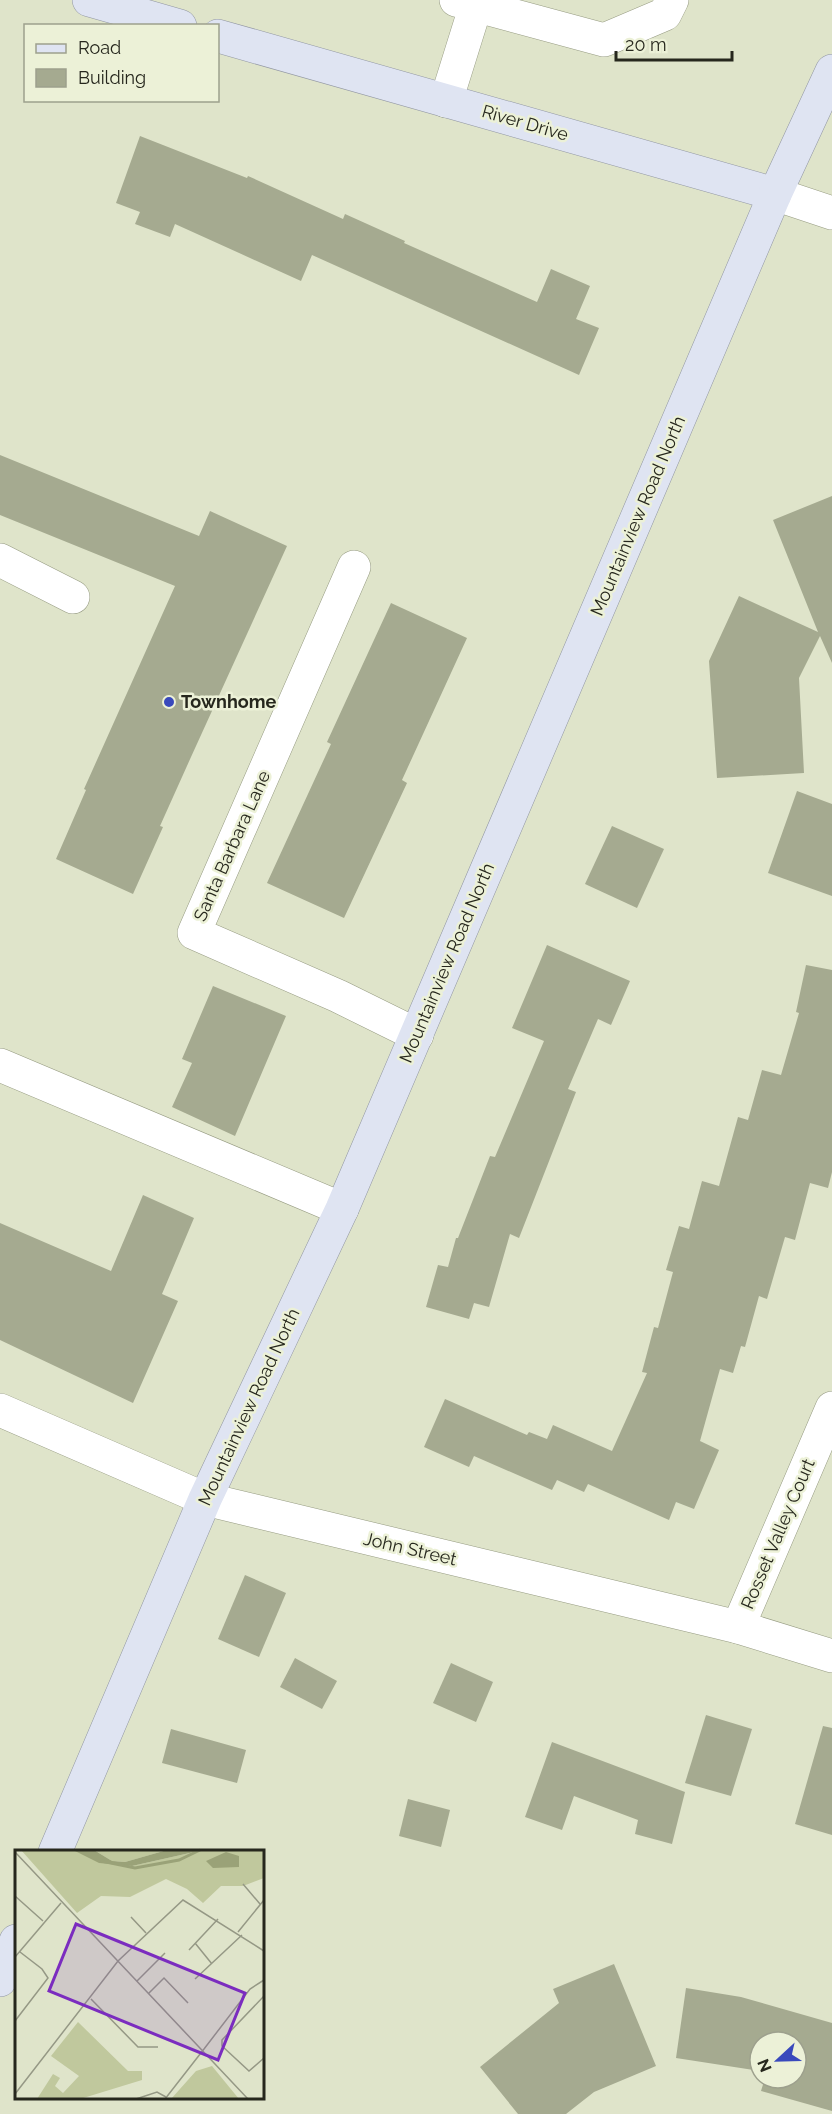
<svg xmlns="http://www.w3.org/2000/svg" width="832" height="2114" font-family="Raleway,sans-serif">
  <rect width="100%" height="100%" fill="#dfe4ca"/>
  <g fill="#a5aa90">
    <path d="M 140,136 L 247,178 L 248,176 L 343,219 L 345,214 L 405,241 L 404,243 L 537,302 L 551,269 L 590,286 L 576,319 L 599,328 L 579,375 L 312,255 L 301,281 L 175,224 L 170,237 L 135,224 L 140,212 L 116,203 Z"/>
    <path d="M 0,455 L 199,536 L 210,511 L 287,546 L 191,757 L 160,826 L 163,827 L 133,894 L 56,859 L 86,790 L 84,789 L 175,586 L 0,515 Z"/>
    <path d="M 832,496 L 832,663 L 820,636 L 799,678 L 804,773 L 717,778 L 709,661 L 739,596 L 818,632 L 773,520 Z"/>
    <path d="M 391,603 L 467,638 L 402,780 L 407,783 L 344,918 L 267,883 L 331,744 L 327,742 Z"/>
    <path d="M 797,791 L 832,804 L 832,896 L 768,873 Z"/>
    <path d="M 612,826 L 664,849 L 637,908 L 585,884 Z"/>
    <path d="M 547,945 L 630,981 L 611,1025 L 598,1019 L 568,1089 L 576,1092 L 519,1238 L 510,1234 L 489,1307 L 474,1303 L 469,1319 L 426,1307 L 438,1265 L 448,1267 L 456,1238 L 458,1238 L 490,1156 L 495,1157 L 544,1041 L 512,1028 Z"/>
    <path d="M 806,965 L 832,970 L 832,1172 L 828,1188 L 810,1183 L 795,1240 L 785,1237 L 767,1299 L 759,1296 L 745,1347 L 741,1346 L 733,1373 L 720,1369 L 700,1441 L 719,1450 L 694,1509 L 676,1502 L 669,1520 L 588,1484 L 584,1492 L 557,1480 L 552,1490 L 474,1456 L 469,1467 L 424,1447 L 445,1399 L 527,1435 L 529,1432 L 547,1439 L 553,1425 L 612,1451 L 647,1373 L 642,1372 L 654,1327 L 658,1328 L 673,1272 L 666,1270 L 679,1226 L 689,1229 L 702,1181 L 719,1186 L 738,1117 L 748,1120 L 762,1070 L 781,1075 L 799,1013 L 796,1012 Z"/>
    <path d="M 213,986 L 286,1016 L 235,1136 L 172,1107 L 192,1063 L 182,1059 Z"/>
    <path d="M 143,1195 L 194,1218 L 162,1294 L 178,1301 L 133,1403 L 0,1340 L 0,1223 L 111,1271 Z"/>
    <path d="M 245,1575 L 286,1593 L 259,1657 L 218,1639 Z"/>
    <path d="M 295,1658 L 337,1681 L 322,1709 L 280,1687 Z"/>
    <path d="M 451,1663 L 493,1682 L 476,1722 L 433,1703 Z"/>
    <path d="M 706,1715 L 752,1729 L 731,1796 L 685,1783 Z"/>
    <path d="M 823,1726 L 832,1728 L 832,1835 L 795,1824 Z"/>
    <path d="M 171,1729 L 246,1750 L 237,1783 L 162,1763 Z"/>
    <path d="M 552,1742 L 685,1792 L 672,1844 L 635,1834 L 638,1820 L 574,1796 L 562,1830 L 525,1817 Z"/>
    <path d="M 408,1799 L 450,1810 L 441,1847 L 399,1836 Z"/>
    <path d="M 614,1964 L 656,2066 L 594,2092 L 566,2114 L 518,2114 L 480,2067 L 559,2003 L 553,1989 Z"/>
    <path d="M 686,1988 L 741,1997 L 832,2023 L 832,2111 L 761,2091 L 765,2078 L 796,2078 L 796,2042 L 760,2042 L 760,2071 L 676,2058 Z"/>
  </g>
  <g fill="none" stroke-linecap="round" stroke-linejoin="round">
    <defs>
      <g id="minor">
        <path d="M 456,0 L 604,40 L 665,14 L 672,0"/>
        <path d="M 446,101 L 476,5"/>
        <path d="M 775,194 L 832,213"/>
        <path d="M 0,560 L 73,597"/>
        <path d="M 354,567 L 194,933 L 338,996 L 417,1035"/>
        <path d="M 0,1065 L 342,1209"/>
        <path d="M 0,1410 L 205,1499 L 738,1627 L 832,1656"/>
        <path d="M 738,1627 L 832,1408"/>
      </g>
      <g id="major">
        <path d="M 89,0 L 180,26"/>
        <path d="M 218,36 L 775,194"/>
        <path d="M 55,1852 L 205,1499 L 342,1209 L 775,194 L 832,71"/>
        <path d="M 0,1980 L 16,1941"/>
      </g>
    </defs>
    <use href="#minor" stroke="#969b82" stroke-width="34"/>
    <use href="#major" stroke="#9196a2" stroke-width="34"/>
    <use href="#minor" stroke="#fff" stroke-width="33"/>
    <use href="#major" stroke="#dfe4f2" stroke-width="33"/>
  </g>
  <circle fill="#3949bc" stroke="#ecf1d7" stroke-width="2" cx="169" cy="702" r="6"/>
  <g text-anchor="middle" stroke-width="5" stroke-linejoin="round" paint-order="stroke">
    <g font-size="18" fill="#26271d" stroke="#ecf1d7">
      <text transform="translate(525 123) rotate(16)" y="6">River Drive</text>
      <text transform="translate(638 516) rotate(-67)" y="6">Mountainview Road North</text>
      <text transform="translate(232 846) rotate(-66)" y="6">Santa Barbara Lane</text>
      <text transform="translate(447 963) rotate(-67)" y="6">Mountainview Road North</text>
      <text transform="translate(249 1407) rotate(-65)" y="6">Mountainview Road North</text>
      <text transform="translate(778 1534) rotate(-67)" y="6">Rosset Valley Court</text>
      <text transform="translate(410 1549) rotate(13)" y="6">John Street</text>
    </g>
    <g font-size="18" font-weight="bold" fill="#26271d" stroke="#ecf1d7" text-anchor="start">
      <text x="181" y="708">Townhome</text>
    </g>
  </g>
  <g transform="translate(15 1850)">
    <rect width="249" height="249" fill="#dfe4ca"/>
    <path d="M 6,0 L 58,0 L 117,16 L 188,0 L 249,0 L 249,28 L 228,36 L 206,36 L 188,53 L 172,39 L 151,29 L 115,47 L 86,46 L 62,63 ZM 79,0 L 152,0 L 110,12 L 97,11 ZM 63,172 L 113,221 L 127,221 L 127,230 L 65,249 L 22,249 L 38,224 L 45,228 L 40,236 L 48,243 L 64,226 L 36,206 ZM 197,216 L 224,249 L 156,249 L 181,221 Z" fill="#c0c89d"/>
    <path d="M 58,0 L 79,0 L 97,11 L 110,12 L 152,0 L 188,0 L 117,16 L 84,13 ZM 211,2 L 224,6 L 224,17 L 198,18 L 191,11 Z" fill="#9aa278"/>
    <path fill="none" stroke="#9aa278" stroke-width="3" d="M 86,11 L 120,18 L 164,10 L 185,0"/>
    <path fill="none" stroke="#959885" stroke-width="1.5" d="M 0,2 L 233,249M 228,34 L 245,54M 0,46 L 28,71M 116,67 L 131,83M 223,82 L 249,50M 180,93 L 197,114M 174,100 L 203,69M 0,107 L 46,53M 180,129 L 227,85M 122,131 L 150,103M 134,143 L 149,128 L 173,153M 249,146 L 207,190 L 207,196 L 234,221 L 249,208M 76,149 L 123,197 L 143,197M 0,171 L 33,128 L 27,119 L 5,102M 189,199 L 235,139 L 249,130M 0,244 L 103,111 L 168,50 L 249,101M 121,249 L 142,242 L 151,247M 150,249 L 189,199"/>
    <path fill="#7b2cbf" fill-opacity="0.15" stroke="#7b2cbf" stroke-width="3" d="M 61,74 L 230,143 L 203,210 L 34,141 Z"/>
    <rect width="249" height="249" fill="none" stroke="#26271d" stroke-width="3"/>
  </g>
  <rect x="24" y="24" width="195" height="78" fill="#ecf1d7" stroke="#9da08d" stroke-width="1.5"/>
  <rect x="36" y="44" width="30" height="9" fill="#dfe4f2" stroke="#9da08d" stroke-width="1.5"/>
  <text x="78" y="54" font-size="18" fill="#26271d">Road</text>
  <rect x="36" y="69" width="30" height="18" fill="#a5aa90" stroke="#9da08d" stroke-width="1.5"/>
  <text x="78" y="84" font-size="18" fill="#26271d">Building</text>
  <g transform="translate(778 2060) rotate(248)"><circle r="28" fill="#ecf1d7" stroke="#9da08d" stroke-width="1.5"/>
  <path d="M0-4.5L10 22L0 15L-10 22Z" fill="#3949bc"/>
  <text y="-9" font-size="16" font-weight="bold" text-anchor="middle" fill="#26271d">N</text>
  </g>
  <path d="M616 51v9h116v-9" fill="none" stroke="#26271d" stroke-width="3"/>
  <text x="625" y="51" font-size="18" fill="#26271d" stroke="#ecf1d7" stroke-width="4.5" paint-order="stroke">20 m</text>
</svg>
